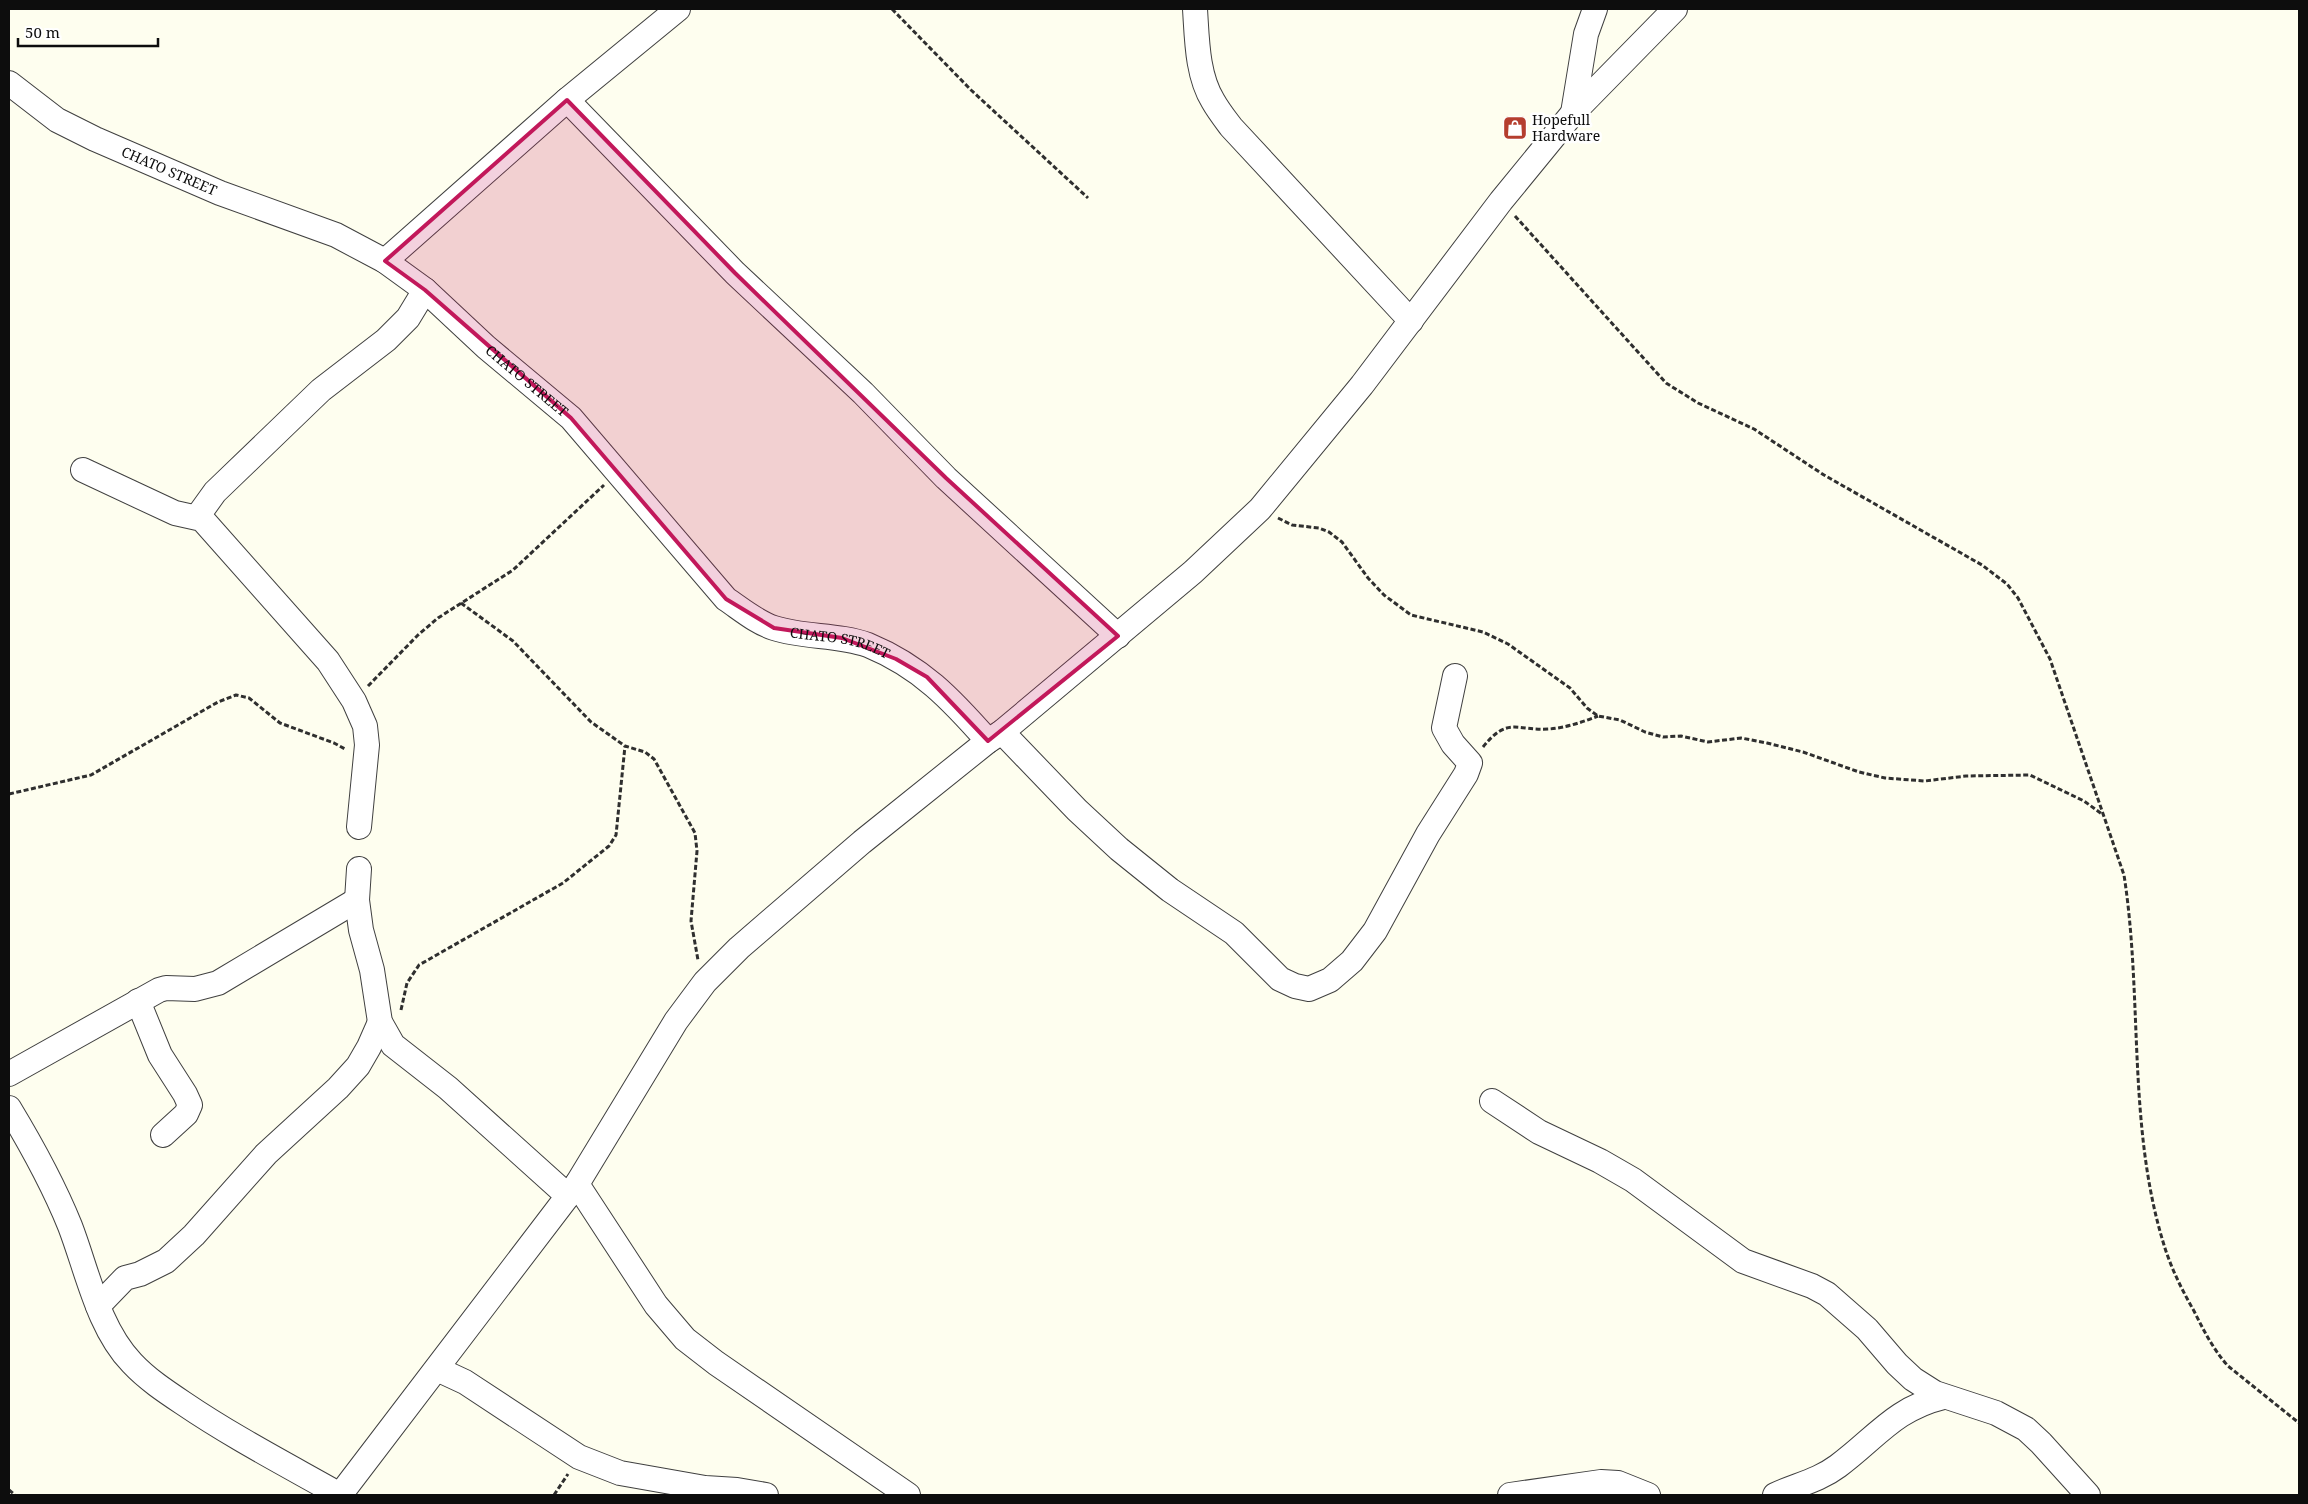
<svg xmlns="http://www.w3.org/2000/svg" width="2308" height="1504" font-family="'Noto Serif',serif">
  <rect width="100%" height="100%" fill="#fefeef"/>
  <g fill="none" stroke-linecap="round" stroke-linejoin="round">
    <defs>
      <g id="minor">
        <path d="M 1195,9 C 1197,39 1197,75 1213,101 C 1218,110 1225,119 1231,127 L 1411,321"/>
        <path id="s1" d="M 9,83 L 57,120 L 95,139 L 220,193 L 336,235 L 385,261 L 425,290 L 486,347 L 571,418 L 726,599 C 741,609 756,622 774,628 C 805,638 838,634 868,645 C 921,667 951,699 988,741"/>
        <path d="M 567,100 L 735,273 L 863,393 L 946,478 L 1118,636"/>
        <path d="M 1573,113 L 1586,34 L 1595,9"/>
        <path d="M 385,261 L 567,100 L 678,9"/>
        <path d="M 83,470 L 175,513 L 202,519 L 328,661 L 354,701 L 365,726 L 367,745 L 359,827"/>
        <path d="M 197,517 L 215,492 L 321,390 L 386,340 L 408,318 L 425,290"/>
        <path d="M 1002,732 L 1077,810 L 1119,849 L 1170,890 L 1234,933 L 1280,979 L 1295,986 L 1309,989 L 1330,980 L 1352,961 L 1375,931 L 1428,834 L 1466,774 L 1470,763 L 1453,744 L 1444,728 L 1455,676"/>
        <path d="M 359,869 L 357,900 L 361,930 L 372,970 L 380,1022 L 393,1045 L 448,1088 L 568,1196"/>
        <path d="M 138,1001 L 160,1055 L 185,1094 L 190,1105 L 186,1114 L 163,1135"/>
        <path d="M 9,1074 L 159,990 L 166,988 L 195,989 L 218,983 L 357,900"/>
        <path d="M 1492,1101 L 1539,1132 L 1600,1161 L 1633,1180 L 1743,1261 L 1812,1286 L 1827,1294 L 1867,1329 L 1897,1364 L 1913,1379 L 1935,1393 L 1996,1413 L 2026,1429 L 2041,1443 L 2088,1495"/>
        <path d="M 9,1108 C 32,1146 53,1184 70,1226 C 87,1270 98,1328 132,1363 C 147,1379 165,1391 183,1403 C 233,1437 287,1465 340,1495"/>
        <path d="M 577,1184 L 656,1305 L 685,1339 L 716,1363 L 908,1495"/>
        <path d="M 98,1306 L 125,1278 L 140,1274 L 166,1261 L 194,1235 L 266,1154 L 338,1088 L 358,1066 L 369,1047 L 380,1022"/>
        <path d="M 437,1369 L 465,1382 L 579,1457 L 620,1473 L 705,1488 L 737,1490 L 766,1495"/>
        <path d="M 340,1495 L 577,1184 L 676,1021 L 705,982 L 739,948 L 862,842 L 988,741 L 1002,732 L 1193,572 L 1260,509 L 1362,385 L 1501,201 L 1573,113 L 1675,9"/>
        <path d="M 1510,1495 L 1601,1482 L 1618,1483 L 1648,1495"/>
        <path d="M 1775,1495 C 1796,1485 1818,1481 1838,1466 C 1876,1438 1894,1409 1943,1397"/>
      </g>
    </defs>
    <use href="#minor" stroke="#404040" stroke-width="26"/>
    <g stroke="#2f2f2f" stroke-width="3" stroke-dasharray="5 2.5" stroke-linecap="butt">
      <path d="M 892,9 L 971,90 L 1088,198"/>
      <path d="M 1515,216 L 1666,383 L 1698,403 L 1754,429 L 1824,475 L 1982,565 L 2007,584 L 2018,598 L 2050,659 L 2124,875 C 2143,998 2127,1126 2164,1245 C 2171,1268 2182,1290 2194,1311 C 2204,1331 2213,1349 2228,1366 L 2299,1423"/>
      <path d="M 1278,518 L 1292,525 L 1319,528 L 1329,532 L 1342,542 L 1368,578 L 1384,595 L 1411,615 L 1483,632 L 1508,644 L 1570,688 L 1587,708 L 1598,716 L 1620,720 L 1645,732 L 1663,737 L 1681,736 L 1708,742 L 1741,738 L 1767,743 L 1803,752 L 1859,772 L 1885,778 L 1925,781 L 1966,776 L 2030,775 L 2084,801 L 2102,814"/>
      <path d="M 461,603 L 513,641 L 591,722 L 625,746 L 645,752 L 654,759 L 695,833 L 697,851 L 691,921 L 698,960"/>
      <path d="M 368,686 L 418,635 L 438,618 L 513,570 L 604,485"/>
      <path d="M 1483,747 C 1508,716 1516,731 1549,729 C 1565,728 1583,722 1598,716"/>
      <path d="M 9,794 L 91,775 L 218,702 L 236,695 L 249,698 L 280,723 L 334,743 L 345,749"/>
      <path d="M 401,1010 L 407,983 L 419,965 L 563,883 L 609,846 L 616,835 L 625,746"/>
      <path d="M 9,1490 L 15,1495"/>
      <path d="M 554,1495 L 568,1474"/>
    </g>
    <use href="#minor" stroke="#fff" stroke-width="24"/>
  </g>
  <path fill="#c2185b" fill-opacity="0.2" stroke="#c2185b" stroke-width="4" stroke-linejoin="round" d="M 567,100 L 735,273 L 946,478 L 1118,636 L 988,741 L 927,677 L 896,659 L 842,638 L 774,628 L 726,599 L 571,418 L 425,290 L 385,261 Z"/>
  <defs>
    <symbol id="shop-square" viewBox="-11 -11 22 22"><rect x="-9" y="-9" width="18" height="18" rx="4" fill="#b53e2e" stroke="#fff"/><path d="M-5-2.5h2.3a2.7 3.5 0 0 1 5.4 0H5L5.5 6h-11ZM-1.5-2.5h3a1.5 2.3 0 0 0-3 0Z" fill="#fff"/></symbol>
  </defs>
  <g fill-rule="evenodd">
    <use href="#shop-square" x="1501" y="114" width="28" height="28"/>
  </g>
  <g text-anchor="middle" stroke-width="5" stroke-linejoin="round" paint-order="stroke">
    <g font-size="14" fill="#0d0d0d" stroke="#fff" text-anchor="start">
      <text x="1532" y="125">Hopefull<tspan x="1532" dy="16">Hardware</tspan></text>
    </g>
    <g font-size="14" fill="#0d0d0d" stroke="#fff">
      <text dy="5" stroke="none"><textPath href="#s1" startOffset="184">CHATO STREET</textPath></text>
      <text dy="5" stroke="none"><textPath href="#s1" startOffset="604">CHATO STREET</textPath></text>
      <text dy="5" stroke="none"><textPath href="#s1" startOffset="1024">CHATO STREET</textPath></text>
    </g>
  </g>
  <rect width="2308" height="1504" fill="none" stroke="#0d0d0d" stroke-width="20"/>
  <path d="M18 38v8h140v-8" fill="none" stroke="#0d0d0d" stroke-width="2.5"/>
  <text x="25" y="38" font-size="15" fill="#0d0d0d" stroke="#ffffff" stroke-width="4" paint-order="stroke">50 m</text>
</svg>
